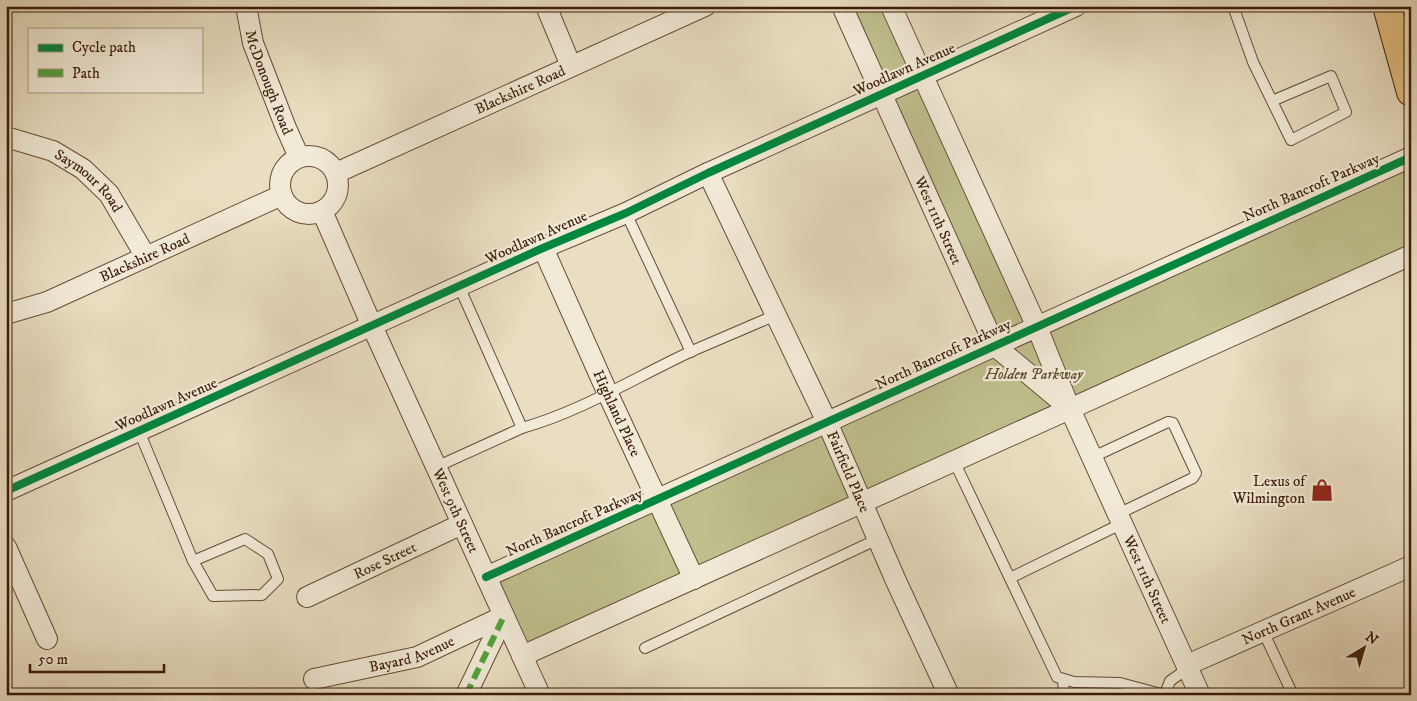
<svg xmlns="http://www.w3.org/2000/svg" width="1417" height="701" font-family="'IM FELL DW Pica',serif">
  <rect width="100%" height="100%" fill="#e9dec1"/>
  <filter id="stains"><feTurbulence type="fractalNoise" baseFrequency=".004" numOctaves="4"/><feColorMatrix values="0 0 0 0 .2 0 0 0 0 .09 0 0 0 0 .02 0 0 0 .5 -.17"/></filter>
  <radialGradient id="worn" r=".72"><stop offset=".6" stop-color="#630" stop-opacity="0"/><stop offset="1" stop-color="#630" stop-opacity=".3"/></radialGradient>
  <path fill="#bebf8d" stroke="#7d6d4a" d="M 842,6 L 891,6 L 1037,327 L 1411,157 L 1411,255 L 522,656 L 486,577 L 995,346 Z"/>
  <g fill="none" stroke-linecap="round" stroke-linejoin="round">
    <defs>
      <g id="lane">
        <path d="M 1233,6 L 1253,62 L 1291,140 L 1346,112 L 1331,76 L 1272,101"/>
        <path d="M 626,213 L 691,352"/>
        <path d="M 459,286 L 522,428 C 582,411 636,377 692,351 C 720,339 748,327 776,315"/>
        <path d="M 139,431 L 193,561 L 213,596 L 262,595 L 278,579 L 268,554 L 245,539 L 193,561"/>
        <path d="M 1093,457 L 1168,422 L 1173,423 L 1196,473 L 1193,478 L 1118,514"/>
        <path d="M 954,461 L 1057,677 L 1074,682 L 1120,683 L 1165,695"/>
        <path d="M 436,467 L 522,428"/>
        <path d="M 1010,578 L 1123,523"/>
        <path d="M 1263,631 L 1293,695"/>
        <path d="M 645,648 L 878,539"/>
        <path d="M 1063,679 L 1064,695"/>
        <path d="M 1165,694 L 1170,681 L 1180,674 L 1187,665"/>
      </g>
      <g id="street">
        <path id="s1" d="M 246,6 L 253,43 L 286,128 L 299,157"/>
        <path d="M 546,6 L 571,66"/>
        <path id="s2" d="M 842,6 L 995,346 L 1067,406"/>
        <path id="s3" d="M 891,6 L 1037,327 L 1070,409 L 1200,695"/>
        <path id="s4" d="M 6,137 L 53,151 L 83,169 L 109,194 L 146,257"/>
        <circle cx="309" cy="185" r="29"/>
        <path id="s5" d="M 336,173 L 705,6"/>
        <path id="s6" d="M 708,173 L 827,422 L 896,581 L 947,691"/>
        <path id="s7" d="M 322,211 L 372,326 L 540,695"/>
        <path id="s8" d="M 543,248 L 608,394 L 694,579"/>
        <path id="s9" d="M 6,314 L 47,302 L 282,195"/>
        <path d="M 6,491 L 543,248 L 626,213 L 708,173 L 1076,6"/>
        <path d="M 6,547 L 47,639"/>
        <path d="M 486,577 L 1411,157"/>
        <path id="s10" d="M 307,597 L 462,524"/>
        <path d="M 522,656 L 1411,255"/>
        <path id="s11" d="M 1187,665 L 1411,566"/>
        <path id="s12" d="M 314,679 L 417,657 L 504,616"/>
        <path d="M 466,695 L 504,616"/>
      </g>
      <path id="primary" d="M 1387,6 L 1411,92"/>
    </defs>
    <use href="#lane" stroke="#674c36" stroke-width="12"/>
    <use href="#street" stroke="#674c36" stroke-width="22"/>
    <use href="#primary" stroke="#3c1b08" stroke-width="30"/>
    <use href="#lane" stroke="#f1ead7" stroke-width="10"/>
    <use href="#street" stroke="#f1ead7" stroke-width="20"/>
    <use href="#primary" stroke="#e4bf80" stroke-width="28"/>
    <path stroke="#54a13e" stroke-width="6" stroke-dasharray="12 6" stroke-linecap="butt" d="M 466,695 L 504,616"/>
    <defs>
      <g id="cycleway">
        <path d="M 6,491 L 543,248 L 626,213 L 708,173 L 1076,6"/>
        <path d="M 486,577 L 1411,157"/>
      </g>
    </defs>
    <use href="#cycleway" stroke="#f1ead7" stroke-width="11"/>
    <use href="#cycleway" stroke="#00873e" stroke-width="8"/>
  </g>
  <defs>
    <symbol id="shop-bare" viewBox="-9 -9 18 18"><path d="M-5-2.5h2.3a2.7 3.5 0 0 1 5.4 0H5L5.5 6h-11ZM-1.5-2.5h3a1.5 2.3 0 0 0-3 0Z" fill="#8f2418" stroke="#f1ead7" stroke-width="2.5" paint-order="stroke"/></symbol>
  </defs>
  <g fill-rule="evenodd">
    <use href="#shop-bare" x="1306" y="474" width="32" height="32"/>
  </g>
  <g text-anchor="middle" stroke-width="4.5" stroke-linejoin="round" paint-order="stroke">
    <g font-size="15" fill="#3c1b08" stroke="#f1ead7">
      <text transform="translate(904 69) rotate(-24)" y="5">Woodlawn Avenue</text>
      <text dy="5" stroke="none"><textPath href="#s1" startOffset="80">McDonough Road</textPath></text>
      <text dy="5" stroke="none"><textPath href="#s5" startOffset="202">Blackshire Road</textPath></text>
      <text dy="5" stroke="none"><textPath href="#s4" startOffset="96">Saymour Road</textPath></text>
      <text transform="translate(1311 187) rotate(-24)" y="5">North Bancroft Parkway</text>
      <text dy="5" stroke="none"><textPath href="#s2" startOffset="235">West 11th Street</textPath></text>
      <text transform="translate(536 237) rotate(-24)" y="5">Woodlawn Avenue</text>
      <text dy="5" stroke="none"><textPath href="#s9" startOffset="150">Blackshire Road</textPath></text>
      <text transform="translate(943 354) rotate(-25)" y="5">North Bancroft Parkway</text>
      <text transform="translate(166 404) rotate(-24)" y="5">Woodlawn Avenue</text>
      <text dy="5" stroke="none"><textPath href="#s8" startOffset="181">Highland Place</textPath></text>
      <text dy="5" stroke="none"><textPath href="#s6" startOffset="330">Fairfield Place</textPath></text>
      <text dy="5" stroke="none"><textPath href="#s7" startOffset="328">West 9th Street</textPath></text>
      <text transform="translate(574 522) rotate(-24)" y="5">North Bancroft Parkway</text>
      <text dy="5" stroke="none"><textPath href="#s10" startOffset="86">Rose Street</textPath></text>
      <text dy="5" stroke="none"><textPath href="#s3" startOffset="628">West 11th Street</textPath></text>
      <text dy="5" stroke="none"><textPath href="#s11" startOffset="122">North Grant Avenue</textPath></text>
      <text dy="5" stroke="none"><textPath href="#s12" startOffset="101">Bayard Avenue</textPath></text>
    </g>
    <g font-size="15" font-style="italic" fill="#634c30" stroke="#f1ead7">
      <text x="1034" y="379">Holden Parkway</text>
    </g>
    <g font-size="15" fill="#3c1b08" stroke="#f1ead7" text-anchor="end">
      <text x="1305" y="486">Lexus of<tspan x="1305" dy="17">Wilmington</tspan></text>
    </g>
  </g>
  <rect width="1417" height="701" fill="none" stroke="#e9dec1" stroke-width="25"/>
  <rect x="8" y="8" width="1402" height="686" fill="none" stroke="#3c1b08" stroke-width="2.5"/>
  <rect x="12" y="12" width="1392" height="676" fill="none" stroke="#3c1b08"/>
  <rect x="28" y="28" width="175" height="65" fill="#f1ead7" stroke="#a99784"/>
  <rect x="38" y="44" width="25" height="8" fill="#00873e" stroke="#a99784"/>
  <text x="72" y="52" font-size="15" fill="#3c1b08">Cycle path</text>
  <rect x="38" y="69" width="25" height="8" fill="#54a13e" stroke="#a99784"/>
  <text x="72" y="78" font-size="15" fill="#3c1b08">Path</text>
  <g transform="translate(1364 648) rotate(38)" stroke="#f1ead7" stroke-width="4" paint-order="stroke">
  <path d="M0-4L9 19L0 12L-9 19Z" fill="#3c1b08"/>
  <text y="-8" font-size="14" font-weight="bold" text-anchor="middle" fill="#3c1b08">N</text>
  </g>
  <path d="M30 664v8h134v-8" fill="none" stroke="#3c1b08" stroke-width="2.5"/>
  <text x="38" y="664" font-size="15" fill="#3c1b08" stroke="#f1ead7" stroke-width="4" paint-order="stroke">50 m</text>
  <rect width="100%" height="100%" filter="url(#stains)"/>
  <rect width="100%" height="100%" fill="url(#worn)"/>
</svg>
